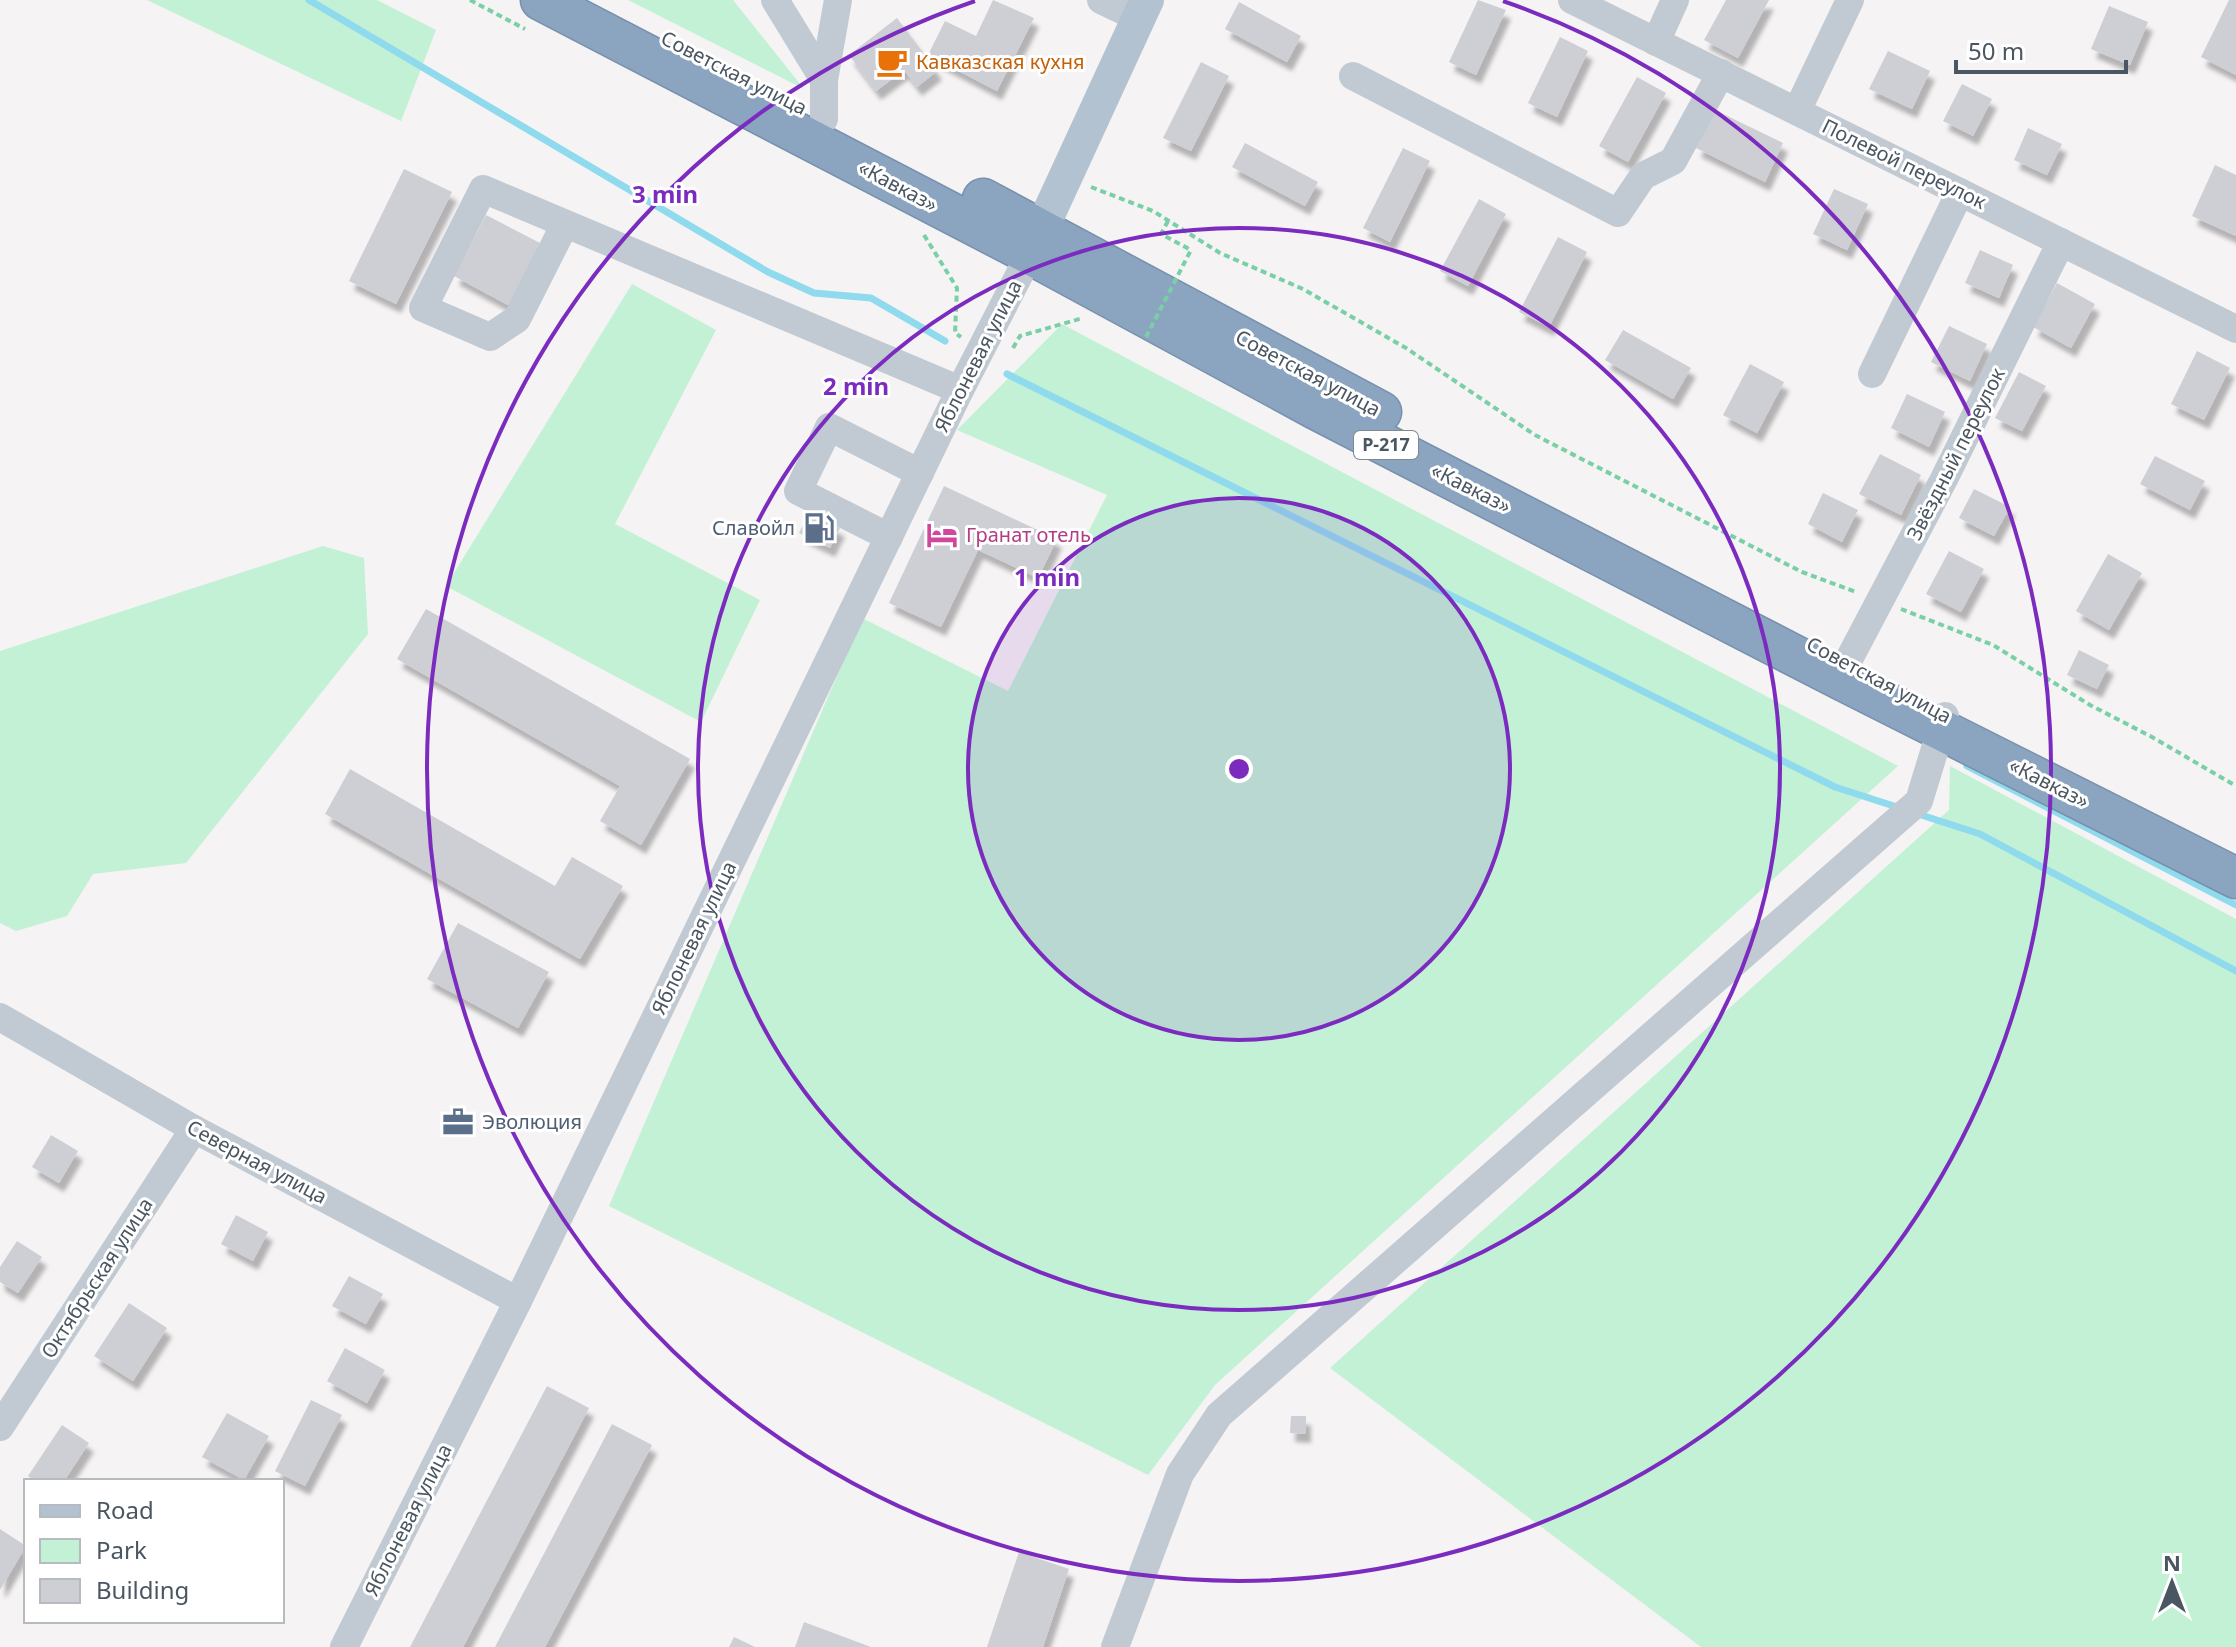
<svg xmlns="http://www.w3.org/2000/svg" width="2236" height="1647" font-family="'Noto Sans',sans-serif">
  <defs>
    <filter id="shadow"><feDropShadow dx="5" dy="9" stdDeviation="2" flood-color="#0004"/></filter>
  </defs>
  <rect width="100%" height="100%" fill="#f5f3f3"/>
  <g fill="#c3f1d5">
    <path d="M 147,0 L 377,0 L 436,30 L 401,121 Z"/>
    <path d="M 628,0 L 733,0 L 804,89 Z"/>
    <path d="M 632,284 L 716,330 L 615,524 L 760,600 L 701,722 L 446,586 Z"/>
    <path d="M 1062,324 L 1898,766 L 1215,1385 L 1148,1475 L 609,1206 L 862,618 L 1008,691 L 1107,495 L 957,430 Z"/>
    <path d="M 323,546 L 364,558 L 368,634 L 186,863 L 93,874 L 67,916 L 16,931 L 0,923 L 0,651 Z"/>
    <path d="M 1950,766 L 2236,919 L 2236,1647 L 1701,1647 L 1330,1368 L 1949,810 Z"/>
  </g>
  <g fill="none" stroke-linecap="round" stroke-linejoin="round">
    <g stroke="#90daee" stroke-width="7">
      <path d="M 309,0 L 768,272 L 814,293 L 871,298 L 945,341"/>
      <path d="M 1007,374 L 1835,787 L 1900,808"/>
      <path d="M 1967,766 L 2236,905"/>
      <path d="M 1915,813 L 1980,834 L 2236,971"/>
    </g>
  </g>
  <g fill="#cdcfd5" filter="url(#shadow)">
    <path d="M 993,0 L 1034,18 L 997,91 L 928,55 L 945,21 L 976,36 Z"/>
    <path d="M 1478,0 L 1506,10 L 1476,75 L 1449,62 Z"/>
    <path d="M 1726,0 L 1769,0 L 1738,58 L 1704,40 Z"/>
    <path d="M 2229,0 L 2236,0 L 2236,75 L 2201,57 Z"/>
    <path d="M 1239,2 L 1301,36 L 1287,62 L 1225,29 Z"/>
    <path d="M 2109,6 L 2148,22 L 2130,65 L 2091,49 Z"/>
    <path d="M 897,18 L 937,71 L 917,87 L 904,70 L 876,91 L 849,55 Z"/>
    <path d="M 1560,37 L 1588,51 L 1557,117 L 1528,103 Z"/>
    <path d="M 1888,51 L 1930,71 L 1912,109 L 1869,89 Z"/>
    <path d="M 1201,62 L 1229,76 L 1191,151 L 1163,138 Z"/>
    <path d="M 1637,77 L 1666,93 L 1628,162 L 1599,146 Z"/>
    <path d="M 1962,84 L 1992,99 L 1973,136 L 1943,121 Z"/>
    <path d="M 1715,110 L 1783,143 L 1765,182 L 1696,148 Z"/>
    <path d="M 2028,128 L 2062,144 L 2047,175 L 2014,160 Z"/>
    <path d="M 1245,143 L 1318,182 L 1305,206 L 1232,167 Z"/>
    <path d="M 1403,148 L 1430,161 L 1390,242 L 1363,228 Z"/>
    <path d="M 2215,165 L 2236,175 L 2236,236 L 2192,216 Z"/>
    <path d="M 404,169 L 452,192 L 396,304 L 349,281 Z"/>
    <path d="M 1834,189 L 1868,204 L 1847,250 L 1813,234 Z"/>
    <path d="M 1479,199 L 1506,214 L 1468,286 L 1440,271 Z"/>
    <path d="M 486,215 L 540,243 L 508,305 L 454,276 Z"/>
    <path d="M 1558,237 L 1587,252 L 1549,327 L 1519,312 Z"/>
    <path d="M 1980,250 L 2013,265 L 1999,298 L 1965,283 Z"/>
    <path d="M 2057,283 L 2095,304 L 2071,348 L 2033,327 Z"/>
    <path d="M 1949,326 L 1987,344 L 1970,381 L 1931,362 Z"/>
    <path d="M 1623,330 L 1691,368 L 1673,399 L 1605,360 Z"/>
    <path d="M 2197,351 L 2230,368 L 2204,420 L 2171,404 Z"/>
    <path d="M 1750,364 L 1784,382 L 1757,433 L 1723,415 Z"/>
    <path d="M 2019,372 L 2046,386 L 2022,431 L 1995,418 Z"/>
    <path d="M 1907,394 L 1945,412 L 1929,447 L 1891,428 Z"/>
    <path d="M 1880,454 L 1921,475 L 1901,515 L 1859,494 Z"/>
    <path d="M 2155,456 L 2205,481 L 2190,510 L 2140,484 Z"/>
    <path d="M 944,486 L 1057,539 L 1038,578 L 978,550 L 941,627 L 889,603 Z"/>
    <path d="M 1974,489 L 2010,507 L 1994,536 L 1959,518 Z"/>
    <path d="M 1823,493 L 1858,510 L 1842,542 L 1808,524 Z"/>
    <path d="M 809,512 L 840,528 L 830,548 L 799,533 Z"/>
    <path d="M 1949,551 L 1984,569 L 1961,612 L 1926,594 Z"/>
    <path d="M 2108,554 L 2142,573 L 2109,630 L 2076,611 Z"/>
    <path d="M 426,609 L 690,759 L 641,845 L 600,821 L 620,786 L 397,659 Z"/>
    <path d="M 2079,650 L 2109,665 L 2097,689 L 2067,675 Z"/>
    <path d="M 350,769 L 555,886 L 572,857 L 623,886 L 580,959 L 325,814 Z"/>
    <path d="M 458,923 L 549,972 L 518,1028 L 427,979 Z"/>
    <path d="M 51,1135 L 78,1151 L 59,1183 L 32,1167 Z"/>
    <path d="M 236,1215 L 268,1232 L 253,1261 L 221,1244 Z"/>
    <path d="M 17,1241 L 42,1257 L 18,1293 L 0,1282 L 0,1267 Z"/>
    <path d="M 349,1276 L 383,1294 L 366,1324 L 332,1306 Z"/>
    <path d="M 129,1303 L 167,1328 L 133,1381 L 94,1356 Z"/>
    <path d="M 345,1348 L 385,1370 L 367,1403 L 327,1381 Z"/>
    <path d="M 547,1386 L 589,1408 L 463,1647 L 410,1647 Z"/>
    <path d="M 311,1400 L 342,1415 L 305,1486 L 275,1471 Z"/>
    <path d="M 227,1413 L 269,1436 L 244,1480 L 202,1457 Z"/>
    <path d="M 1291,1416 L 1306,1416 L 1306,1434 L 1290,1433 Z"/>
    <path d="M 612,1424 L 652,1445 L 545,1647 L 495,1647 Z"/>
    <path d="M 62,1425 L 89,1443 L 64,1481 L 35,1481 L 28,1476 Z"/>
    <path d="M 0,1529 L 26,1546 L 0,1590 Z"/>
    <path d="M 1019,1552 L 1069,1569 L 1043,1647 L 987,1647 Z"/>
    <path d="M 804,1622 L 871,1647 L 795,1647 Z"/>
    <path d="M 734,1637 L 755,1647 L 729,1647 Z"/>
  </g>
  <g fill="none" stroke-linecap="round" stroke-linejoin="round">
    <defs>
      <g id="highway">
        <path d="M 541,0 L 1030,254 L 1316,409 L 1844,681 L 2236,878"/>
        <path d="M 983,199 L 1381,412"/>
      </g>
    </defs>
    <use href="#highway" stroke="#7690ad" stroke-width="43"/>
    <g stroke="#7ad0a6" stroke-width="4" stroke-dasharray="6 4" stroke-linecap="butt">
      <path d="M 470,0 L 525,29"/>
      <path d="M 1091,187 L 1153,211 L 1220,253 L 1303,289 L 1406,348 L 1535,435 L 1802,572 L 1856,592"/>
      <path d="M 1168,221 L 1161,234 L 1191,250"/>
      <path d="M 924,235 L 957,288 L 955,333 L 961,337"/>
      <path d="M 1013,348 L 1020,336 L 1083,318"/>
      <path d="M 1901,609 L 1993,645 L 2090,705 L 2152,737 L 2236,786"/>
    </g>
    <g stroke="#c1cad2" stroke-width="28">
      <path d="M 775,0 L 824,80 L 824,119"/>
      <path d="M 1101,0 L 1139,18"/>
      <path d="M 1572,0 L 2236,329"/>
      <path d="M 1656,42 L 1675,0"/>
      <path d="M 1353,76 L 1618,213 L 1643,176 L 1673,161 L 1721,73"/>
      <path d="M 824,80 L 838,0"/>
      <path d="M 1797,111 L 1850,0"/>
      <path d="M 565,224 L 517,319 L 490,337 L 423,308 L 483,189 L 960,390"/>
      <path d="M 1872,374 L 1960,192"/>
      <path d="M 889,537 L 798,491 L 829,427 L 920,473"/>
      <path d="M 1847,663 L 1944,479 L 2061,242"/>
      <path d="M 0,1017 L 194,1129 L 518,1301"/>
      <path d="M 0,1427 L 194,1129"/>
      <path d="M 344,1647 L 518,1301 L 960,390 L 1030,254"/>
      <path d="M 1115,1647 L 1180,1474 L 1219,1415 L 1919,801 L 1945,716"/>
    </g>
    <path stroke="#b3c2d1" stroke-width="34" d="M 1030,254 L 1147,0"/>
    <use href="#highway" stroke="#8ba5c1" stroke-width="40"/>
    <path stroke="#7ad0a6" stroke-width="4" stroke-dasharray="6 4" stroke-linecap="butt" d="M 1146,337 L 1191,250"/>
  </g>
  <circle cx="1239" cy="769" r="271" fill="#7b2cbf" fill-opacity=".12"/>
  <g fill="none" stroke="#7b2cbf" stroke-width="4">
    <circle cx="1239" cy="769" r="271"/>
    <circle cx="1239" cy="769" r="541"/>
    <path d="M1503 1A812 812 0 1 1 975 1"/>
  </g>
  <defs>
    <symbol id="cafe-bare" viewBox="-9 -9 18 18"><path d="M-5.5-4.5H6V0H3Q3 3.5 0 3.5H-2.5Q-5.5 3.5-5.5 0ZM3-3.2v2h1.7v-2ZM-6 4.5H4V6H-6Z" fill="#e8710a" stroke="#fff" stroke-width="2.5" paint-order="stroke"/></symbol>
    <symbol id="fuel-bare" viewBox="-9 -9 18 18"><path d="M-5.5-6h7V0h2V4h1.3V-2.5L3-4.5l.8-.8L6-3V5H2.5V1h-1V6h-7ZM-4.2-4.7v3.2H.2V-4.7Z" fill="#5c6f8a" stroke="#fff" stroke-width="2.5" paint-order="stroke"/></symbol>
    <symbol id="hotel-bare" viewBox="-9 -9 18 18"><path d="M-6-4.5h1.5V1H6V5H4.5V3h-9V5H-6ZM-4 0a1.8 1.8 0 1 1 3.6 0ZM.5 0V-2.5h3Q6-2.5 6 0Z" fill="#d1479c" stroke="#fff" stroke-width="2.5" paint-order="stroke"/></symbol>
    <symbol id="office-bare" viewBox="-9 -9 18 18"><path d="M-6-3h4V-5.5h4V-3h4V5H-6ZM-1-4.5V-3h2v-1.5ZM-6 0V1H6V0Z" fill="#5c6f8a" stroke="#fff" stroke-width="2.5" paint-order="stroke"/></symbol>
  </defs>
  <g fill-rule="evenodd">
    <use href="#cafe-bare" x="870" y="40" width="44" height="44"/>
    <use href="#fuel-bare" x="797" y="506" width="44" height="44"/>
    <use href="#hotel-bare" x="920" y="513" width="44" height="44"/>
    <use href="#office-bare" x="436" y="1100" width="44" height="44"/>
  </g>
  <g text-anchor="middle" stroke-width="6" stroke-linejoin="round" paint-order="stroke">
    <rect fill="#fff" stroke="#808990" stroke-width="2" x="1354" y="431" width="64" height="28" rx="6"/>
    <g font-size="18" font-weight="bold" fill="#4a5661">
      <text x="1386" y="451">Р-217</text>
    </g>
    <g font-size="20" fill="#c56008" stroke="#fff" text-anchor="start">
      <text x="916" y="69">Кавказская кухня</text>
    </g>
    <g font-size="20" fill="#4a5661" stroke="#fff">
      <text transform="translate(734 73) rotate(27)" y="7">Советская улица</text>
      <text transform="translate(1904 164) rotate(26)" y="7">Полевой переулок</text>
      <text transform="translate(898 186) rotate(28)" y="7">«Кавказ»</text>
      <text transform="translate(978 356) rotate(-63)" y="7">Яблоневая улица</text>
      <text transform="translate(1308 373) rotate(28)" y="7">Советская улица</text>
      <text transform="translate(1956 454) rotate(-63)" y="7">Звёздный переулок</text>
      <text transform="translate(1471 488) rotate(27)" y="7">«Кавказ»</text>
      <text transform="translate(1879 680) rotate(28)" y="7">Советская улица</text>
      <text transform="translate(2049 783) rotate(27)" y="7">«Кавказ»</text>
      <text transform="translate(694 938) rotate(-64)" y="7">Яблоневая улица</text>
      <text transform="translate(257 1162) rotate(28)" y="7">Северная улица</text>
      <text transform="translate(97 1278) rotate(-57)" y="7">Октябрьская улица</text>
      <text transform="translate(408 1520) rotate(-63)" y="7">Яблоневая улица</text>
    </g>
    <g font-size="20" fill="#4e5e75" stroke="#fff" text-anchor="end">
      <text x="795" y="535">Славойл</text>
      <text x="482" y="1129" text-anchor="start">Эволюция</text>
    </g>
    <g font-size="20" fill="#b23c85" stroke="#fff" text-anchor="start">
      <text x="966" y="542">Гранат отель</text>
    </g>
  </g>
  <circle cx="1239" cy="769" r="12" fill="#7b2cbf" stroke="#fff" stroke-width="4"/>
  <g font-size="24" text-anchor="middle" font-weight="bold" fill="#7b2cbf" stroke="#fff" stroke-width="6" stroke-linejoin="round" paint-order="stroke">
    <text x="665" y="203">3 min</text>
    <text x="856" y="395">2 min</text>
    <text x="1047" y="586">1 min</text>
  </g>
  <rect x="24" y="1479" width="260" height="144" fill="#ffffff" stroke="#b7bbc0" stroke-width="2"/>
  <rect x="40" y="1505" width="40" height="12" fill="#b3c2d1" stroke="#b7bbc0" stroke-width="2"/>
  <text x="96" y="1519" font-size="24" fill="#4a5661">Road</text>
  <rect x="40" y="1539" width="40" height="24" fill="#c3f1d5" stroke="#b7bbc0" stroke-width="2"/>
  <text x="96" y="1559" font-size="24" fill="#4a5661">Park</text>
  <rect x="40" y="1579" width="40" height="24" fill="#cdcfd5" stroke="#b7bbc0" stroke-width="2"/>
  <text x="96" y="1599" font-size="24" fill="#4a5661">Building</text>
  <g transform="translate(2172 1583)" stroke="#ffffff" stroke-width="6" paint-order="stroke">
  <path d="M0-6L14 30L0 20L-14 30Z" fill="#4a5661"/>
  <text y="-12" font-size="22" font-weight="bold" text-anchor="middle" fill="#4a5661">N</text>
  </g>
  <path d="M1956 60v12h170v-12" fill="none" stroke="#4a5661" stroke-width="4"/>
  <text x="1968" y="60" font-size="24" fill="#4a5661" stroke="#ffffff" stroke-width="6" paint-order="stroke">50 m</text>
</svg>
